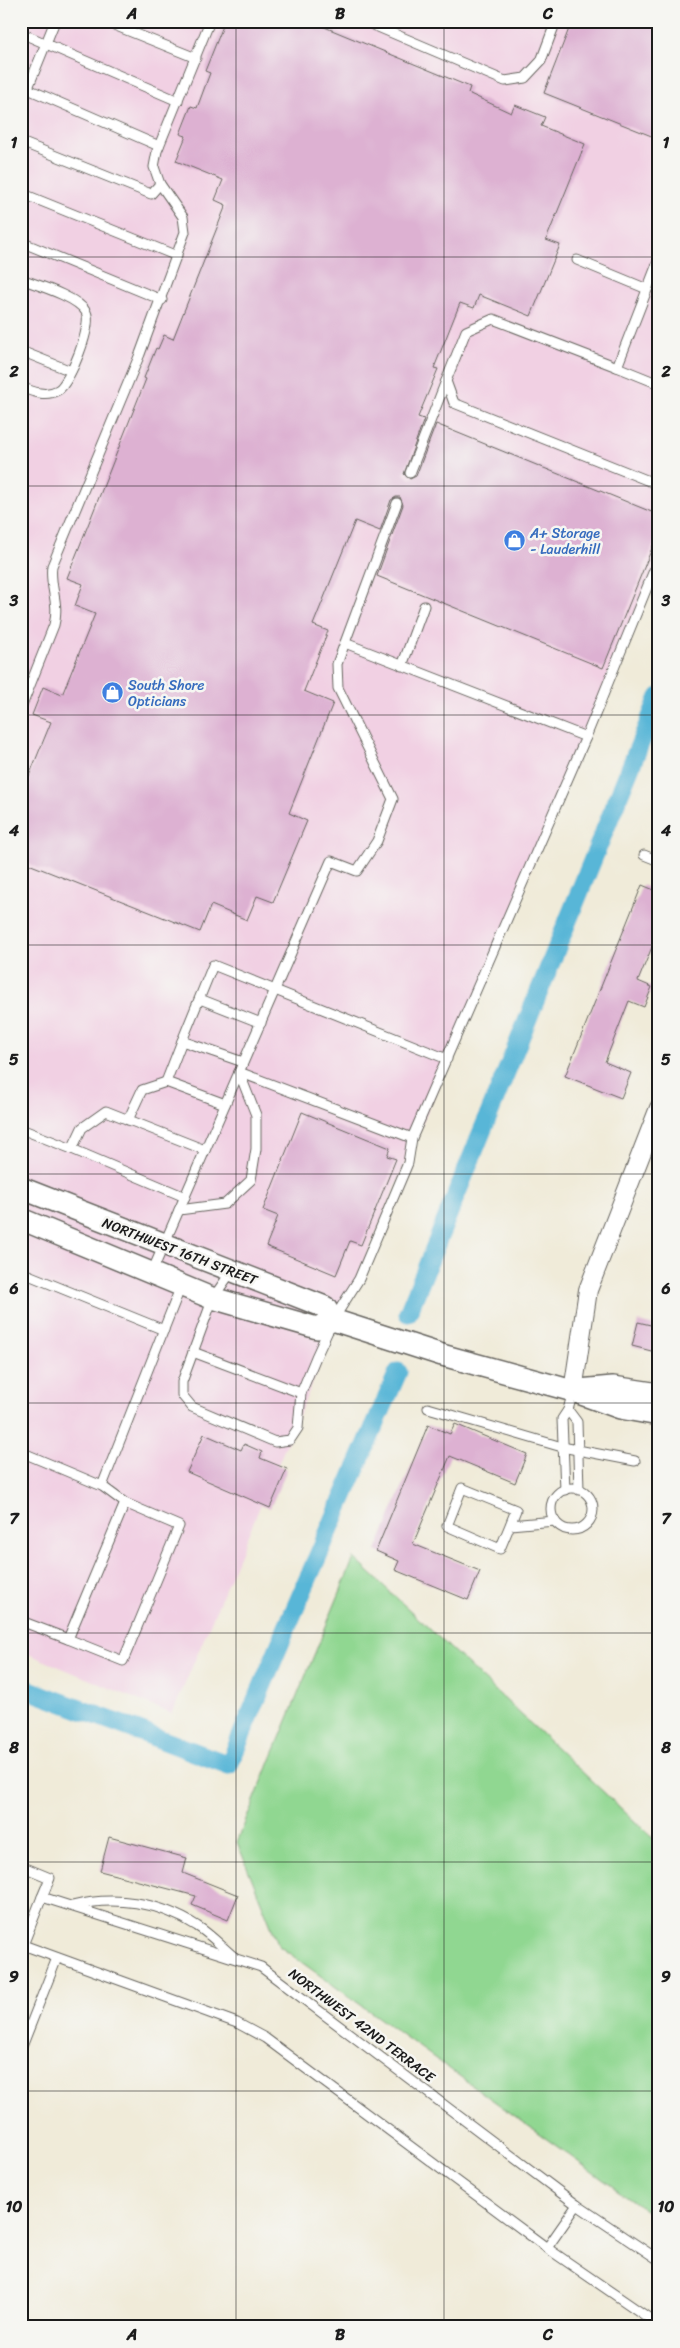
<svg xmlns="http://www.w3.org/2000/svg" width="680" height="2348" font-family="Sriracha,sans-serif">
  <rect width="100%" height="100%" fill="#f6f6f2"/>
  <filter id="ink" filterUnits="userSpaceOnUse"><feTurbulence type="fractalNoise" baseFrequency=".02" numOctaves="2"/><feDisplacementMap in="SourceGraphic" scale="10" xChannelSelector="R" yChannelSelector="G"/><feConvolveMatrix kernelMatrix="1 2 1 2 8 2 1 2 1" color-interpolation-filters="sRGB"/></filter>
  <filter id="wash" filterUnits="userSpaceOnUse"><feTurbulence type="fractalNoise" baseFrequency=".0096" numOctaves="4" result="noise"/><feDisplacementMap in="SourceGraphic" scale="20" xChannelSelector="R" yChannelSelector="G"/><feGaussianBlur stdDeviation="1.12" result="paint"/><feColorMatrix in="noise" values="0 0 0 0 0 0 0 0 0 0 0 0 0 0 0 0 0 1.4 0 .05"/><feComposite in="paint" operator="in"/></filter>
  <g filter="url(#wash)">
    <rect width="100%" height="100%" fill="#f0ebd9"/>
    <path fill="#f1d0e3" d="M 21,21 L 659,21 L 659,566 L 172,1714 L 21,1651 Z"/>
    <path fill="#90d791" stroke="#567a56" d="M 354,1558 L 659,1844 L 659,2220 L 279,1946 L 237,1842 Z"/>
    <g fill="none" stroke-linecap="round" stroke-linejoin="round">
      <g stroke="#59b6d7" stroke-width="19">
        <path d="M 408,1313 L 659,697"/>
        <path d="M 21,1687 L 229,1765 L 290,1620 L 398,1372"/>
      </g>
    </g>
    <g id="blocks">
      <g fill="#ddb1d2">
        <path d="M 225,21 L 310,21 L 470,87 L 468,93 L 511,113 L 515,105 L 545,117 L 541,126 L 585,144 L 546,240 L 560,245 L 531,316 L 479,295 L 474,308 L 460,303 L 434,368 L 438,369 L 418,417 L 424,419 L 404,474 L 410,479 L 416,476 L 436,424 L 659,515 L 659,531 L 603,668 L 377,576 L 403,505 L 400,497 L 396,497 L 391,500 L 380,531 L 355,521 L 313,625 L 328,631 L 304,691 L 333,703 L 289,813 L 307,821 L 273,902 L 257,896 L 247,920 L 211,905 L 200,932 L 21,861 L 21,773 L 29,776 L 51,722 L 32,715 L 43,687 L 62,695 L 95,614 L 75,606 L 83,584 L 67,578 L 146,379 L 144,378 L 156,348 L 158,349 L 164,335 L 173,339 L 226,205 L 215,200 L 223,180 L 176,161 L 186,136 L 180,134 L 191,106 L 197,108 L 210,73 L 205,71 Z"/>
        <path d="M 572,21 L 659,21 L 659,139 L 544,93 Z"/>
        <path d="M 642,885 L 659,892 L 659,930 L 638,981 L 652,987 L 644,1007 L 629,1001 L 605,1062 L 631,1073 L 621,1098 L 565,1076 Z"/>
        <path d="M 302,1112 L 390,1148 L 387,1156 L 396,1159 L 361,1245 L 350,1241 L 336,1275 L 266,1246 L 278,1216 L 263,1210 Z"/>
        <path d="M 638,1322 L 659,1327 L 659,1353 L 632,1346 Z"/>
        <path d="M 455,1424 L 527,1454 L 515,1483 L 450,1456 L 413,1544 L 480,1571 L 468,1600 L 395,1570 L 399,1561 L 376,1551 L 428,1425 L 450,1434 Z"/>
        <path d="M 204,1434 L 241,1450 L 244,1444 L 262,1452 L 260,1458 L 287,1469 L 270,1508 L 187,1472 Z"/>
        <path d="M 109,1837 L 187,1858 L 183,1873 L 238,1895 L 228,1920 L 192,1905 L 196,1896 L 100,1871 Z"/>
      </g>
    </g>
  </g>
  <g filter="url(#ink)">
    <use href="#blocks" fill-opacity="0" stroke="#66645e" stroke-width="1"/>
    <g fill="none" stroke-linecap="round" stroke-linejoin="round">
      <defs>
        <g id="service">
          <path d="M 104,21 L 196,58"/>
          <path d="M 364,21 L 505,81 L 525,78 L 541,61 L 556,21"/>
          <path d="M 21,33 L 178,101"/>
          <path d="M 21,86 L 159,146"/>
          <path d="M 21,105 L 55,21"/>
          <path d="M 21,142 L 151,194 L 160,184"/>
          <path d="M 21,193 L 177,256"/>
          <path d="M 21,242 L 162,300"/>
          <path d="M 659,259 L 617,367 L 659,384"/>
          <path d="M 577,260 L 647,289"/>
          <path d="M 21,279 C 37,285 78,297 86,312 C 93,325 70,383 58,390 C 46,397 33,392 21,387"/>
          <path d="M 21,351 L 71,371"/>
          <path d="M 617,367 L 493,319 L 466,331 L 446,381 L 454,403 L 659,485"/>
          <path d="M 410,473 L 446,381"/>
          <path d="M 345,643 L 586,737"/>
          <path d="M 402,666 L 424,606"/>
          <path d="M 21,708 L 54,625 C 60,602 49,587 52,566 L 140,354 L 185,232 L 183,217 L 160,184 L 154,167 L 157,151 L 210,21"/>
          <path d="M 644,855 L 659,861"/>
          <path d="M 200,999 L 261,1023"/>
          <path d="M 182,1041 L 213,965 L 447,1059"/>
          <path d="M 239,1072 L 412,1138"/>
          <path d="M 166,1082 L 182,1041 L 243,1062"/>
          <path d="M 128,1120 L 142,1090 L 166,1082 L 225,1104"/>
          <path d="M 21,1129 L 72,1149"/>
          <path d="M 185,1197 L 72,1149 L 82,1128 L 106,1111 L 205,1150"/>
          <path d="M 179,1210 L 225,1204 L 251,1180 L 256,1149 L 256,1115 L 239,1072"/>
          <path d="M 21,1272 L 164,1330"/>
          <path d="M 152,1272 L 331,861 L 357,871 L 377,841 L 393,799 L 338,688 L 337,664 L 397,503"/>
          <path d="M 231,1272 L 213,1298 L 182,1382 L 182,1395 L 192,1407 L 275,1442 L 290,1440 L 298,1428 L 301,1393 L 316,1357 L 333,1320 L 359,1279 L 408,1163 L 412,1138 L 586,737 L 659,558"/>
          <path d="M 193,1352 L 301,1393"/>
          <path d="M 428,1408 L 562,1447 L 635,1461"/>
          <path d="M 568,1410 L 577,1422 L 579,1490"/>
          <path d="M 21,1452 L 102,1486 L 181,1286"/>
          <path d="M 102,1486 L 125,1503 L 68,1639 L 123,1661 L 179,1526 L 125,1503"/>
          <circle cx="572" cy="1509" r="21"/>
          <path d="M 565,1490 L 562,1419 L 568,1410 L 573,1391"/>
          <path d="M 510,1525 L 500,1549 L 447,1526 L 462,1488 L 516,1510 L 510,1525 L 555,1521"/>
          <path d="M 21,1621 L 68,1639"/>
          <path d="M 21,1866 L 50,1878 L 42,1897"/>
          <path d="M 72,1906 C 114,1895 160,1902 197,1926 C 210,1934 221,1946 233,1956"/>
          <path d="M 23,1945 L 42,1897 L 261,1967 L 577,2205 L 659,2260"/>
          <path d="M 21,1949 L 23,1945 L 237,2023 L 265,2038 L 547,2248 L 659,2325"/>
          <path d="M 21,2049 L 57,1958"/>
          <path d="M 547,2248 L 577,2205"/>
        </g>
        <path id="minor" d="M 573,1391 L 588,1290 L 659,1108"/>
        <g id="tertiary">
          <path d="M 21,1188 L 325,1307 L 333,1320 L 442,1355 L 573,1391 L 620,1408 L 659,1415"/>
          <path d="M 21,1219 L 209,1297 L 317,1328 L 333,1320"/>
          <path d="M 579,1390 L 613,1387 L 659,1394"/>
        </g>
      </defs>
      <use href="#service" stroke="#66645e" stroke-width="11"/>
      <use href="#minor" stroke="#66645e" stroke-width="20"/>
      <use href="#tertiary" stroke="#66645e" stroke-width="24"/>
      <use href="#service" stroke="#fff" stroke-width="9"/>
      <use href="#minor" stroke="#fff" stroke-width="18"/>
      <use href="#tertiary" stroke="#fff" stroke-width="21"/>
    </g>
  </g>
  <path fill="none" stroke="#1c1c1c" stroke-width="1" stroke-opacity="0.55" d="M 236,21 L 236,2327M 444,21 L 444,2327M 21,257 L 659,257M 21,486 L 659,486M 21,715 L 659,715M 21,945 L 659,945M 21,1174 L 659,1174M 21,1403 L 659,1403M 21,1633 L 659,1633M 21,1862 L 659,1862M 21,2091 L 659,2091"/>
  <defs>
    <symbol id="shop-disc" viewBox="-11 -11 22 22"><circle r="9.5" fill="#3f7fe0" stroke="#f6f6f2"/><path d="M-5-2.5h2.3a2.7 3.5 0 0 1 5.4 0H5L5.5 6h-11ZM-1.5-2.5h3a1.5 2.3 0 0 0-3 0Z" fill="#fff"/></symbol>
  </defs>
  <g fill-rule="evenodd">
    <use href="#shop-disc" x="502" y="528" width="25" height="25"/>
    <use href="#shop-disc" x="100" y="680" width="25" height="25"/>
  </g>
  <g text-anchor="middle" stroke-width="5" stroke-linejoin="round" paint-order="stroke">
    <g font-size="14" fill="#366cbe" stroke="#f6f6f2" text-anchor="start">
      <text x="530" y="538">A+ Storage<tspan x="530" dy="16">- Lauderhill</tspan></text>
      <text x="128" y="690">South Shore<tspan x="128" dy="16">Opticians</tspan></text>
    </g>
    <g font-size="14" fill="#1c1c1c" stroke="#f6f6f2">
      <text transform="translate(180 1251) rotate(21)" y="5">NORTHWEST 16TH STREET</text>
      <text transform="translate(362 2025) rotate(37)" y="5">NORTHWEST 42ND TERRACE</text>
    </g>
  </g>
  <rect width="680" height="2348" fill="none" stroke="#f6f6f2" stroke-width="55"/>
  <rect x="28" y="28" width="624" height="2292" fill="none" stroke="#1c1c1c" stroke-width="2"/>
  <g font-size="16" text-anchor="middle" font-weight="bold" fill="#1c1c1c">
    <text x="132" y="19">A</text>
    <text x="340" y="19">B</text>
    <text x="548" y="19">C</text>
    <text x="14" y="148">1</text>
    <text x="666" y="148">1</text>
    <text x="14" y="377">2</text>
    <text x="666" y="377">2</text>
    <text x="14" y="606">3</text>
    <text x="666" y="606">3</text>
    <text x="14" y="836">4</text>
    <text x="666" y="836">4</text>
    <text x="14" y="1065">5</text>
    <text x="666" y="1065">5</text>
    <text x="14" y="1294">6</text>
    <text x="666" y="1294">6</text>
    <text x="14" y="1524">7</text>
    <text x="666" y="1524">7</text>
    <text x="14" y="1753">8</text>
    <text x="666" y="1753">8</text>
    <text x="14" y="1982">9</text>
    <text x="666" y="1982">9</text>
    <text x="14" y="2212">10</text>
    <text x="666" y="2212">10</text>
    <text x="132" y="2340">A</text>
    <text x="340" y="2340">B</text>
    <text x="548" y="2340">C</text>
  </g>
</svg>
